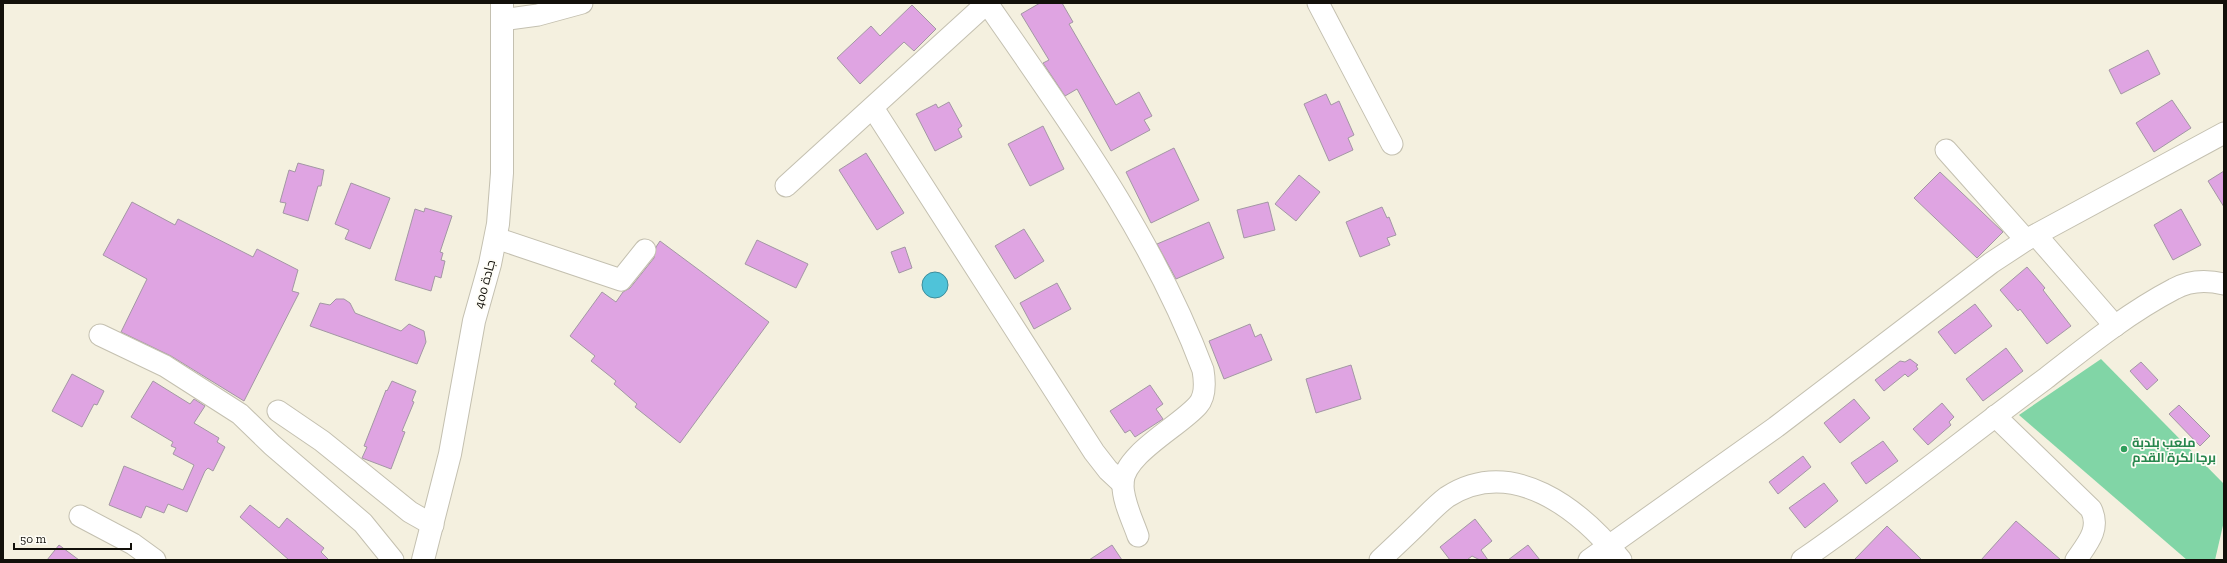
<svg xmlns="http://www.w3.org/2000/svg" width="2227" height="563" font-family="'Zilla Slab',Cairo,serif">
  <rect width="100%" height="100%" fill="#f4f0df"/>
  <path fill="#81d5a6" d="M 2101,359 L 2224,484 L 2224,521 L 2215,560 L 2187,560 L 2019,415 Z"/>
  <circle fill="#4fc3d9" stroke="#3d8d9b" cx="935" cy="285" r="13"/>
  <g fill="#dfa4e2" stroke="#a397a4">
    <path d="M 1040,3 L 1062,3 L 1073,22 L 1069,24 L 1116,105 L 1139,92 L 1152,116 L 1144,120 L 1150,130 L 1111,151 L 1077,89 L 1065,96 L 1043,63 L 1049,60 L 1021,14 Z"/>
    <path d="M 912,5 L 936,29 L 914,51 L 904,42 L 860,84 L 837,58 L 871,26 L 880,36 Z"/>
    <path d="M 2148,50 L 2160,74 L 2121,94 L 2109,70 Z"/>
    <path d="M 1326,94 L 1331,105 L 1339,101 L 1354,135 L 1348,138 L 1353,150 L 1329,161 L 1304,104 Z"/>
    <path d="M 2172,100 L 2191,128 L 2154,152 L 2136,123 Z"/>
    <path d="M 949,102 L 962,126 L 958,129 L 962,137 L 935,151 L 916,114 L 936,104 L 938,108 Z"/>
    <path d="M 1043,126 L 1064,169 L 1030,186 L 1008,144 Z"/>
    <path d="M 1174,148 L 1199,200 L 1151,223 L 1126,172 Z"/>
    <path d="M 866,153 L 904,213 L 877,230 L 839,170 Z"/>
    <path d="M 298,163 L 324,170 L 321,186 L 318,186 L 308,221 L 283,213 L 286,203 L 280,202 L 289,170 L 295,172 Z"/>
    <path d="M 2224,171 L 2224,207 L 2208,181 Z"/>
    <path d="M 1940,172 L 2003,232 L 1977,258 L 1914,198 Z"/>
    <path d="M 1299,175 L 1320,192 L 1296,221 L 1275,204 Z"/>
    <path d="M 351,183 L 390,198 L 370,249 L 345,239 L 349,230 L 335,224 Z"/>
    <path d="M 132,202 L 175,225 L 178,219 L 253,257 L 257,249 L 298,270 L 292,291 L 299,293 L 244,401 L 171,356 L 121,332 L 147,279 L 103,255 Z"/>
    <path d="M 1268,202 L 1275,230 L 1244,238 L 1237,210 Z"/>
    <path d="M 1382,207 L 1387,218 L 1389,217 L 1396,235 L 1387,238 L 1390,245 L 1360,257 L 1346,222 Z"/>
    <path d="M 425,208 L 452,216 L 440,252 L 443,253 L 441,260 L 445,261 L 441,278 L 435,276 L 431,291 L 395,280 L 415,209 L 424,212 Z"/>
    <path d="M 2181,209 L 2201,245 L 2173,260 L 2154,225 Z"/>
    <path d="M 1209,222 L 1224,258 L 1176,279 L 1157,244 Z"/>
    <path d="M 1024,229 L 1044,261 L 1015,279 L 995,246 Z"/>
    <path d="M 757,240 L 808,264 L 796,288 L 745,264 Z"/>
    <path d="M 660,241 L 769,322 L 680,443 L 635,407 L 637,404 L 614,384 L 616,381 L 591,361 L 595,356 L 570,336 L 602,292 L 616,302 L 623,292 L 630,288 L 654,258 L 656,247 Z"/>
    <path d="M 905,247 L 912,268 L 899,273 L 891,252 Z"/>
    <path d="M 2027,267 L 2045,288 L 2043,290 L 2071,326 L 2047,344 L 2020,309 L 2018,311 L 2000,290 Z"/>
    <path d="M 1057,283 L 1071,309 L 1034,329 L 1020,303 Z"/>
    <path d="M 336,299 L 344,299 L 350,303 L 355,313 L 401,331 L 409,324 L 424,331 L 426,342 L 417,364 L 310,326 L 320,303 L 330,305 Z"/>
    <path d="M 1975,304 L 1992,326 L 1955,354 L 1938,332 Z"/>
    <path d="M 1250,324 L 1255,337 L 1261,334 L 1272,360 L 1224,379 L 1209,341 Z"/>
    <path d="M 2006,348 L 2023,371 L 1983,401 L 1966,379 Z"/>
    <path d="M 1910,359 L 1918,365 L 1916,366 L 1918,369 L 1908,377 L 1905,374 L 1884,391 L 1875,380 L 1900,361 L 1905,362 Z"/>
    <path d="M 2141,362 L 2158,380 L 2147,390 L 2130,371 Z"/>
    <path d="M 1351,365 L 1361,399 L 1316,413 L 1306,379 Z"/>
    <path d="M 72,374 L 104,391 L 97,405 L 94,404 L 82,427 L 52,411 Z"/>
    <path d="M 153,381 L 190,404 L 194,399 L 205,406 L 194,423 L 219,438 L 217,442 L 225,447 L 213,471 L 208,468 L 205,471 L 187,512 L 168,504 L 164,513 L 146,506 L 141,518 L 109,505 L 124,466 L 183,490 L 194,465 L 173,454 L 176,448 L 171,446 L 173,442 L 131,417 Z"/>
    <path d="M 392,381 L 416,391 L 412,401 L 414,402 L 402,431 L 405,432 L 391,469 L 362,458 L 367,447 L 364,446 L 386,390 L 387,391 Z"/>
    <path d="M 1150,385 L 1163,404 L 1156,409 L 1163,419 L 1135,437 L 1130,430 L 1125,433 L 1110,411 Z"/>
    <path d="M 1854,399 L 1870,418 L 1840,443 L 1824,423 Z"/>
    <path d="M 1942,403 L 1954,417 L 1949,422 L 1951,425 L 1928,445 L 1913,429 Z"/>
    <path d="M 2179,405 L 2210,436 L 2200,446 L 2169,414 Z"/>
    <path d="M 1883,441 L 1898,461 L 1866,484 L 1851,463 Z"/>
    <path d="M 1803,456 L 1811,467 L 1778,494 L 1769,482 Z"/>
    <path d="M 1824,483 L 1838,501 L 1805,528 L 1789,508 Z"/>
    <path d="M 250,505 L 279,528 L 287,518 L 324,548 L 321,552 L 329,560 L 289,560 L 240,517 Z"/>
    <path d="M 1475,519 L 1492,541 L 1481,550 L 1488,560 L 1480,560 L 1472,556 L 1467,560 L 1450,560 L 1440,547 Z"/>
    <path d="M 2016,521 L 2061,560 L 1981,560 Z"/>
    <path d="M 1887,526 L 1922,560 L 1854,560 Z"/>
    <path d="M 59,545 L 79,560 L 47,560 Z"/>
    <path d="M 1112,545 L 1122,560 L 1089,560 Z"/>
    <path d="M 1528,545 L 1540,560 L 1508,560 Z"/>
  </g>
  <g fill="none" stroke-linecap="round" stroke-linejoin="round">
    <defs>
      <g id="minor">
        <path d="M 987,3 C 1068,120 1153,236 1203,370 C 1205,382 1206,396 1198,405 C 1180,426 1124,454 1123,483 C 1122,500 1133,521 1138,536"/>
        <path d="M 1318,3 L 1392,144"/>
        <path d="M 502,20 L 538,15 L 582,3"/>
        <path d="M 873,108 L 1094,452 L 1108,470 L 1123,484"/>
        <path d="M 1946,150 L 2026,240"/>
        <path d="M 786,186 L 987,3"/>
        <path d="M 2036,235 L 2115,326"/>
        <path d="M 496,238 L 621,280 L 645,250"/>
        <path d="M 100,335 L 165,366 L 240,414 L 272,445 L 363,523 L 393,560"/>
        <path d="M 278,411 L 322,441 L 410,512 L 433,525"/>
        <path d="M 1995,416 L 2091,509 C 2101,529 2087,544 2076,560"/>
        <path d="M 80,516 L 133,544 L 155,560"/>
        <path d="M 1380,560 C 1395,546 1410,532 1424,518 C 1431,511 1439,503 1447,497 C 1512,455 1580,509 1621,560"/>
        <path d="M 1589,560 L 1776,427 L 1991,263 L 2026,240 L 2224,133"/>
        <path d="M 1802,560 C 1885,503 1964,439 2045,379 C 2086,347 2128,313 2174,289 C 2190,280 2207,280 2224,284"/>
      </g>
      <path id="major" d="M 423,560 L 450,454 L 474,321 L 490,264 L 498,224 L 502,173 L 502,3"/>
    </defs>
    <use href="#minor" stroke="#c4c0b0" stroke-width="23"/>
    <use href="#major" stroke="#c4c0b0" stroke-width="24"/>
    <use href="#minor" stroke="#fff" stroke-width="21"/>
    <use href="#major" stroke="#fff" stroke-width="22"/>
  </g>
  <circle fill="#2e9e5b" stroke="#fefdf6" stroke-width="1.5" cx="2124" cy="449" r="4"/>
  <g text-anchor="middle" stroke-width="3.5" stroke-linejoin="round" paint-order="stroke">
    <g font-size="13" fill="#12100a" stroke="#fefdf6">
      <text transform="translate(484 284) rotate(-75)" y="5">جادة 400</text>
    </g>
    <g font-size="13" font-weight="bold" fill="#27864d" stroke="#fefdf6" text-anchor="start">
      <text x="2132" y="447">ملعب بلدبة<tspan x="2132" dy="15">برجا لكرة القدم</tspan></text>
    </g>
  </g>
  <rect width="2227" height="563" fill="none" stroke="#12100a" stroke-width="8"/>
  <path d="M14 543v6h117v-6" fill="none" stroke="#12100a" stroke-width="2"/>
  <text x="20" y="543" font-size="12" fill="#12100a" stroke="#fefdf6" stroke-width="3" paint-order="stroke">50 m</text>
</svg>
